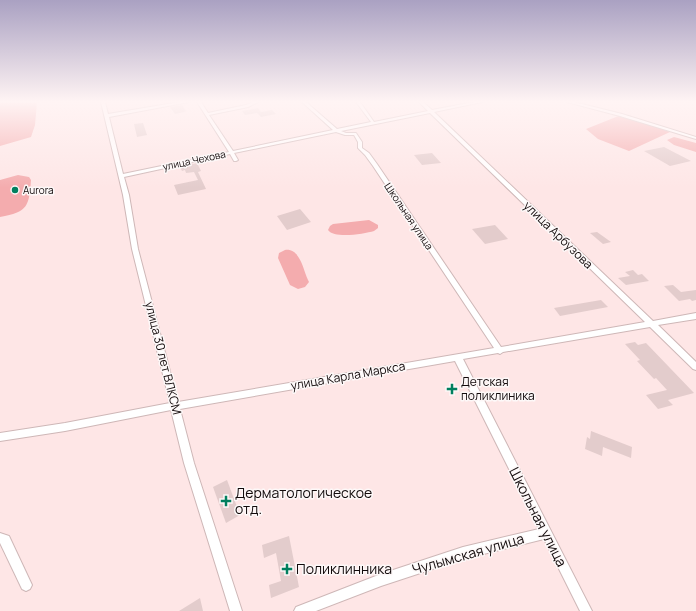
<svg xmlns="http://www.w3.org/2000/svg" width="696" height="611" font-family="Manrope,sans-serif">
  <rect width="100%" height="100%" fill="#fee6e6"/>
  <g fill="#f4acae">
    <path d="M 0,102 L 37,102 L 35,125 L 31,137 L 0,146 Z"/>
    <path d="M 621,115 L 670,132 L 629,151 L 598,139 L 586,129 Z"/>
    <path d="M 674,137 L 696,143 L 696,152 L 674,145 L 667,140 Z"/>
    <path d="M 18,175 L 29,177 L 31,180 C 29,206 28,212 0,217 L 0,180 Z"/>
    <path d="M 369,220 L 378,225 L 378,228 L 374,231 C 364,234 334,239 328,230 L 330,226 L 333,224 Z"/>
    <path d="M 285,250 C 300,248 303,269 308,280 L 309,282 L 305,287 L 298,289 L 290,285 L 278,258 L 279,253 Z"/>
  </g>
  <g fill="#e3cccc">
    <path d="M 182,105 L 186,111 L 184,112 L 175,114 L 170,107 Z"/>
    <path d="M 258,108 L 261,112 L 272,110 L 276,114 L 261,117 L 257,113 L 245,115 L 242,111 Z"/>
    <path d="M 143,123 L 147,135 L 137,137 L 134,124 Z"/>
    <path d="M 664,147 L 691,161 L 670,166 L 644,151 Z"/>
    <path d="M 432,153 L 441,163 L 422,165 L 414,155 Z"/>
    <path d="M 197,163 L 201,171 L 198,172 L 206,189 L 178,195 L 174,185 L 198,180 L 194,172 L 186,173 L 185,170 L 182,171 L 180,167 Z"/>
    <path d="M 300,209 L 311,222 L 287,230 L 277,216 Z"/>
    <path d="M 495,225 L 508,239 L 485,244 L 472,229 Z"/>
    <path d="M 597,232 L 611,242 L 603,244 L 590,233 Z"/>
    <path d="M 633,270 L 638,275 L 642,274 L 649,281 L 626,285 L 618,278 L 630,276 L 625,272 Z"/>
    <path d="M 673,285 L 681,292 L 696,290 L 696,300 L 692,301 L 690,299 L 679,301 L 664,286 Z"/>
    <path d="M 601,300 L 608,307 L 560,316 L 554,308 Z"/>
    <path d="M 635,342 L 638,345 L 646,343 L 694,393 L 668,400 L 673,405 L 658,409 L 646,395 L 667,390 L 656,378 L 654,379 L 637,361 L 640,360 L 625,344 Z"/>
    <path d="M 591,431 L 632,447 L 631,458 L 603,447 L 602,456 L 585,449 L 587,437 L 590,439 Z"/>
    <path d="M 227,480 L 240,515 L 226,523 L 213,487 Z"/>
    <path d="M 289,536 L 299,587 L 271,598 L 269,585 L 281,581 L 276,553 L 264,558 L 262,545 Z"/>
    <path d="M 200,598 L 203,611 L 179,611 Z"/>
  </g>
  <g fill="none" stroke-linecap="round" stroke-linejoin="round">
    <defs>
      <g id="minor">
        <path d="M 101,102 L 105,102 L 108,114 L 180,102 L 189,102 L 109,117 L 123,174 L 229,152 L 197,102 L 201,102 L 208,113 L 246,105 L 253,102 L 258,102 L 248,107 L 209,115 L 233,151 L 333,130 L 302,102 L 306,102 L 337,129 L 371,122 L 356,102 L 360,102 L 374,122 L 428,111 L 419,102 L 423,102 L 432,110 L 474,102 L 482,102 L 434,112 L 653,321 L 696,313 L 696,319 L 658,325 L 696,362 L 696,370 L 693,369 L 650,327 L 503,352 L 500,354 L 498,353 L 463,359 L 592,611 L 580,611 L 544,539 L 463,559 L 381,586 L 316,611 L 294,611 L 296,607 L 381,574 L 463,547 L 539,529 L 455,361 L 180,409 L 194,463 L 242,611 L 230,611 L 184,463 L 171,410 L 65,431 L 0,441 L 0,433 L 65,423 L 170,403 L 132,249 L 123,195 ZM 430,113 L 645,322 L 501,347 L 377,164 L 369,153 L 362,148 L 362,142 L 356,133 L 346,133 L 341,131 ZM 336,132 L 345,135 L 354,135 L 358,142 L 358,148 L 365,155 L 373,166 L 494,348 L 178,402 L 138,249 L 129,195 L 124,177 L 230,154 L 234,161 L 236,161 L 238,160 L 234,153 Z"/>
        <path d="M 567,102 L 574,102 L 622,114 L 696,137 L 696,139 L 620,116 Z"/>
        <path d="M 0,533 L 9,536 L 32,585 L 30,589 L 26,591 L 22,589 L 0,543 Z"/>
      </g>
    </defs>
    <use href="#minor" stroke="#ceb7b7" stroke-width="2"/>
    <use href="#minor" fill="#fff" fill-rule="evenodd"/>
  </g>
  <linearGradient id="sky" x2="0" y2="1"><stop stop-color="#aaa1c2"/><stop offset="0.54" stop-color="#fff4f4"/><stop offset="1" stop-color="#fff4f4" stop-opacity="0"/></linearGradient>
  <rect width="696" height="188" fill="url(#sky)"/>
  <g fill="#007f5e" stroke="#fdf8f8" stroke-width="1.5">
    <circle cx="15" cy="190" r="4"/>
    <path d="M450 383h4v4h4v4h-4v4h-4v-4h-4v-4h4z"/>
    <path d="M224 495h4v4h4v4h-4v4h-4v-4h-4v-4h4z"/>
    <path d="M285 563h4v4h4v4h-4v4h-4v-4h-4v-4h4z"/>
  </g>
  <g text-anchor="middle" stroke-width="3" stroke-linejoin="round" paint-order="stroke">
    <g font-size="10" fill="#120a0b" stroke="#fdf8f8">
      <text transform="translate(194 160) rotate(-12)" y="4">улица Чехова</text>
      <text transform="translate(409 216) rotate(56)" y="4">Школьная улица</text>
    </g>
    <g font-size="10" fill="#120a0b" stroke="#fdf8f8" text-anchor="start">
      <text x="23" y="194">Aurora</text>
    </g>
    <g font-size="12" fill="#120a0b" stroke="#fdf8f8">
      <text transform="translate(558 235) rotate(44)" y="4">улица Арбузова</text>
      <text transform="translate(163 358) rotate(76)" y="4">улица 30 лет ВЛКСМ</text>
      <text transform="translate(348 376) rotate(-10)" y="4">улица Карла Маркса</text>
    </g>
    <g font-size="12" fill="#120a0b" stroke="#fdf8f8" text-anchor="start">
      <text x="461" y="386">Детская<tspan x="461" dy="14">поликлиника</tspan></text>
    </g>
    <g font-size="14" fill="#120a0b" stroke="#fdf8f8" text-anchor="start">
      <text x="235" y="498">Дерматологическое<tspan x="235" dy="16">отд.</tspan></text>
      <text x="296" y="574">Поликлинника</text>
    </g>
    <g font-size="14" fill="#120a0b" stroke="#fdf8f8">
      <text transform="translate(538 517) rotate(63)" y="5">Школьная улица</text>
      <text transform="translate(468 554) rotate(-16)" y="5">Чулымская улица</text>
    </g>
  </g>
</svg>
